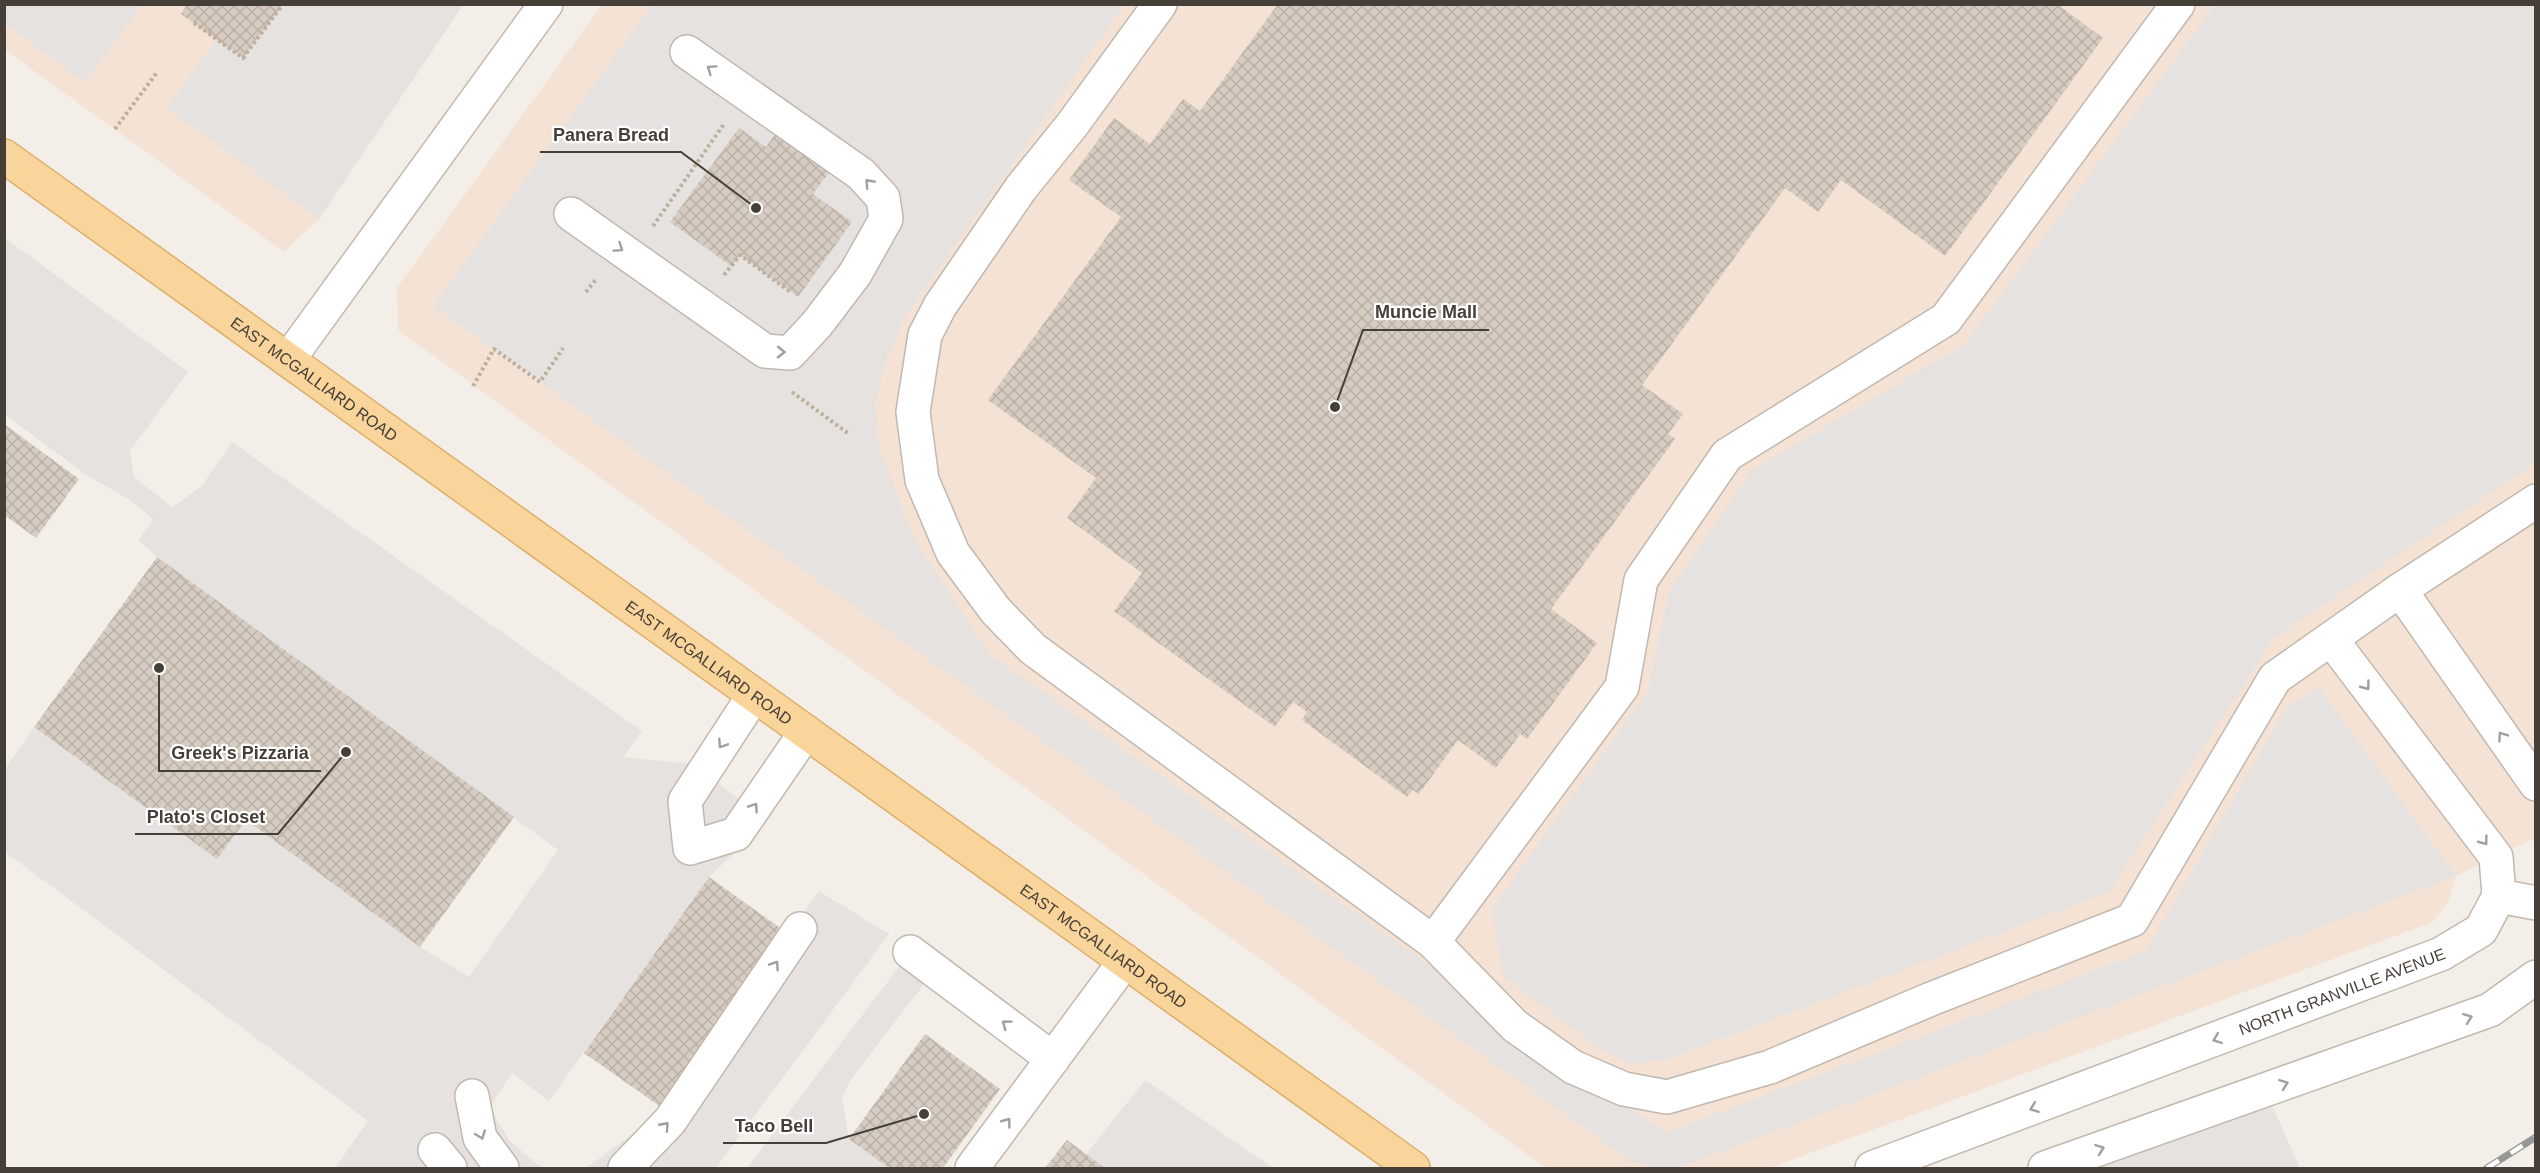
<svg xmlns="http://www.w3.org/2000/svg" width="2540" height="1173" font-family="Helvetica,sans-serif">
  <defs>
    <pattern id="building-cross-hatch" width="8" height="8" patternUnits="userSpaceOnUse" patternTransform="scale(1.5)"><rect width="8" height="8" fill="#d7ccc1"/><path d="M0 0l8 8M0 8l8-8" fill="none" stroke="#bab0a6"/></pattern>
  </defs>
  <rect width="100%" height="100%" fill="#f3efe8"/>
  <g fill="#f4e3d4">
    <path d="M 5,5 L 463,5 L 319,219 L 284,252 L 5,50 Z"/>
    <path d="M 602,5 L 2535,5 L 2535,838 L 2456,876 L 2449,900 L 2433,922 L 1770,1168 L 1546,1168 L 398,330 L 397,288 Z"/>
  </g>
  <g fill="#e5e2e0">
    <path d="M 5,4 L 142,4 L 142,5 L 85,82 L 5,24 Z"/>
    <path d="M 283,4 L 463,5 L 319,219 L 167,108 L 216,40 L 244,58 Z"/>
    <path d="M 652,5 L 1124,5 L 907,313 L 887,357 L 875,403 L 879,446 L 911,533 L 989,654 L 1666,1133 L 2146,951 L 2284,712 L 2318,686 L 2456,876 L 1677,1168 L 1653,1167 L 1631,1161 L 433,306 Z"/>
    <path d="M 2215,5 L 2535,5 L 2535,463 L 2273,639 L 2109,892 L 1665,1060 L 1631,1064 L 1600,1049 L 1503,976 L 1492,909 L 1648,691 L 1669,591 L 1752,470 L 1964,345 Z"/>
    <path d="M 5,238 L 188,372 L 130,451 L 134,477 L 172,507 L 201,487 L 232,442 L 642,731 L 623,757 L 693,764 L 768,821 L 709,877 L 549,1101 L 512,1073 L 489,1108 L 511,1142 L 542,1168 L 335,1168 L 368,1121 L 5,852 L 5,769 L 34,727 L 217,859 L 246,820 L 420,947 L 469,977 L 558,850 L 157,557 L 138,540 L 154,520 L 130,500 L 88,476 L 5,415 Z"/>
    <path d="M 819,891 L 889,934 L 716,1168 L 579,1168 L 586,1168 L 665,1110 Z"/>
    <path d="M 910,952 L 934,971 L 852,1078 L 842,1098 L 849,1139 L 889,1168 L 747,1168 Z"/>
    <path d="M 1145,1080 L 1273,1168 L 1105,1168 L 1086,1154 Z"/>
    <path d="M 2270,1101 L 2300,1168 L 2091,1168 Z"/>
  </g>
  <g fill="url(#building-cross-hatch)">
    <path d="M 187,4 L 283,4 L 243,58 L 181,14 Z"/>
    <path d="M 1278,4 L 2057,4 L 2103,38 L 1945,256 L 1841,180 L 1818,212 L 1785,188 L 1642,385 L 1683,414 L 1668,434 L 1675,439 L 1551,609 L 1597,643 L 1527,739 L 1520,734 L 1496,768 L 1458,740 L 1419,794 L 1413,790 L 1407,797 L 1302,720 L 1307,712 L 1293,702 L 1275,727 L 1114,611 L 1142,573 L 1067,518 L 1096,478 L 988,400 L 1121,217 L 1069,180 L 1114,118 L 1150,144 L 1183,99 L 1200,111 Z"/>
    <path d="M 739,128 L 766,147 L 776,133 L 830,171 L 813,194 L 852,222 L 798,297 L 740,255 L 731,266 L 670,222 Z"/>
    <path d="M 4,424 L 79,479 L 36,538 L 4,515 Z"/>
    <path d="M 157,557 L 514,817 L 420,947 L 246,820 L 217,859 L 34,727 Z"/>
    <path d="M 709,877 L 790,935 L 665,1110 L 584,1053 Z"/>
    <path d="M 925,1034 L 1000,1089 L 943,1168 L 889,1168 L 849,1139 Z"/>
    <path d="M 1067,1140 L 1105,1168 L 1045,1168 Z"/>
  </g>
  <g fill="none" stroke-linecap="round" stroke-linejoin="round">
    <defs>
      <g id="minor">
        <path d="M 1160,4 L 1072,125 L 1021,188 L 940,306 L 925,335 L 913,412 L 922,480 L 953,553 L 996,611 L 1033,649 L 1433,942 L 1515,1026 L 1573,1067 L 1624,1089 L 1667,1097 L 1770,1067 L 1931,999 L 2132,920 L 2275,678 L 2400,590 L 2536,501"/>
        <path d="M 571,214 L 765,351 L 790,353 L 817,324 L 855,274 L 886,219 L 883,198 L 861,174 L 687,52"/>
        <path d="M 288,360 L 546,4"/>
        <path d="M 2400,590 L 2536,784"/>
        <path d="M 754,695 L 685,801 L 690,848 L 736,834 L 806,732"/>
        <path d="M 2499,896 L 2536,903"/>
        <path d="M 1433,942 L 1622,687 L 1641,580 L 1727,455 L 1946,319 L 2178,4"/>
        <path d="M 910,952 L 1053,1059"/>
        <path d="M 472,1096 L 480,1138 L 502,1168"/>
        <path d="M 435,1150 L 450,1168"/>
        <path d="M 625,1168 L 670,1121 L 800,929"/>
        <path d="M 972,1168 L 1125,961"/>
        <path id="s1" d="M 1872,1168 L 2441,954 L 2481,930 L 2499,896 L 2496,857 L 2331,639"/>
        <path d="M 2045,1168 L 2490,1010 L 2536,977"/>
      </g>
      <g id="major">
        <path id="s2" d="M 4,156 L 1413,1168"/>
      </g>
    </defs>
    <use href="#minor" stroke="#c1b8ae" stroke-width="36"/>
    <use href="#major" stroke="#deaf6b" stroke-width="36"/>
    <g stroke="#bfaf9d" stroke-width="4" stroke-dasharray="3 3" stroke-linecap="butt">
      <path d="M 194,23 L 243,58 L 283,4"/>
      <path d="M 115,129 L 158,71"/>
      <path d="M 653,226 L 724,124"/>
      <path d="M 724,275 L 740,255 L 792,293"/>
      <path d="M 586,292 L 597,278"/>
      <path d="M 473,386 L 494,349 L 540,382 L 563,348"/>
      <path d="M 792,392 L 849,434"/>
    </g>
    <use href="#minor" stroke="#fff" stroke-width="33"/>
    <use href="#major" stroke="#f9d49b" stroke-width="33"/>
    <defs>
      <path id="rail" d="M 2487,1168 L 2536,1137"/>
    </defs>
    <use href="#rail" stroke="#979797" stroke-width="7"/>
    <use href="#rail" stroke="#fff" stroke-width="4.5" stroke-dasharray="14" stroke-linecap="butt"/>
  </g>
  <defs><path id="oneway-chevron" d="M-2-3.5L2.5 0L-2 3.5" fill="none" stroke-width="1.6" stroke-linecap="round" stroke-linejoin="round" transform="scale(1.5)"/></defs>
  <g stroke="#a29f9b">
    <use href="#oneway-chevron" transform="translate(711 69) rotate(-145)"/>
    <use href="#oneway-chevron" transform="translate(869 183) rotate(-133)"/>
    <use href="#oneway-chevron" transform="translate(619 248) rotate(35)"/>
    <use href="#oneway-chevron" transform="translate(781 352) rotate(1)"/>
    <use href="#oneway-chevron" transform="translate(2366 686) rotate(53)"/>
    <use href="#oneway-chevron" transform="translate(2502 736) rotate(-125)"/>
    <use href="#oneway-chevron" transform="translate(722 744) rotate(123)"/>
    <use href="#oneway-chevron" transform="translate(754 807) rotate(-56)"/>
    <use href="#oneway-chevron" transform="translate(2484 841) rotate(53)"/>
    <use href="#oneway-chevron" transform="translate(775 965) rotate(-56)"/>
    <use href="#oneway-chevron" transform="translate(2468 1018) rotate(-20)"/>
    <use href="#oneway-chevron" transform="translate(1006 1024) rotate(-143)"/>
    <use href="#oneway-chevron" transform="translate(2217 1039) rotate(159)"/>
    <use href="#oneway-chevron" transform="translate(2284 1084) rotate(-20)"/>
    <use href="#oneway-chevron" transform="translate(2034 1108) rotate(159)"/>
    <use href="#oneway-chevron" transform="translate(1007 1122) rotate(-53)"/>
    <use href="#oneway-chevron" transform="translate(665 1126) rotate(-48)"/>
    <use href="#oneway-chevron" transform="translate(481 1135) rotate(70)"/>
    <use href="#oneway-chevron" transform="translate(2100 1149) rotate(-20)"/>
  </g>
  <g text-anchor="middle" stroke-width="4.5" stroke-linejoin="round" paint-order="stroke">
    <g font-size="16" fill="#463f37" stroke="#fff">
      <text dy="6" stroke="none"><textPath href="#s2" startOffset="382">EAST MCGALLIARD ROAD</textPath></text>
      <text dy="6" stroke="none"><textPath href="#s2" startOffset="868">EAST MCGALLIARD ROAD</textPath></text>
      <text dy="6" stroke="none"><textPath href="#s2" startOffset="1354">EAST MCGALLIARD ROAD</textPath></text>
      <text dy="6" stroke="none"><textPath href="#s1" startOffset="502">NORTH GRANVILLE AVENUE</textPath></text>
    </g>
  </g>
  <path fill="none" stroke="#463f37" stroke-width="2" d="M756 208L681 152H540M1335 407L1363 330H1489M159 668L159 771H321M346 752L278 834H135M924 1114L826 1143H723"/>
  <g fill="#463f37" stroke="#fff" stroke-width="2">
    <circle cx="756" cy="208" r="6"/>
    <circle cx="1335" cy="407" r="6"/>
    <circle cx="159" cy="668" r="6"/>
    <circle cx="346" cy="752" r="6"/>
    <circle cx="924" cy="1114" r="6"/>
  </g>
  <g font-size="18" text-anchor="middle" font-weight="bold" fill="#463f37" stroke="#fff" stroke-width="4.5" stroke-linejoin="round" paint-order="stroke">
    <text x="611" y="141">Panera Bread</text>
    <text x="1426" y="318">Muncie Mall</text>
    <text x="240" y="759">Greek's Pizzaria</text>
    <text x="206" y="823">Plato's Closet</text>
    <text x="774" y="1132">Taco Bell</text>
  </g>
  <rect width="2540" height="1173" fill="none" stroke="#463f37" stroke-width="12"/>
</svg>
